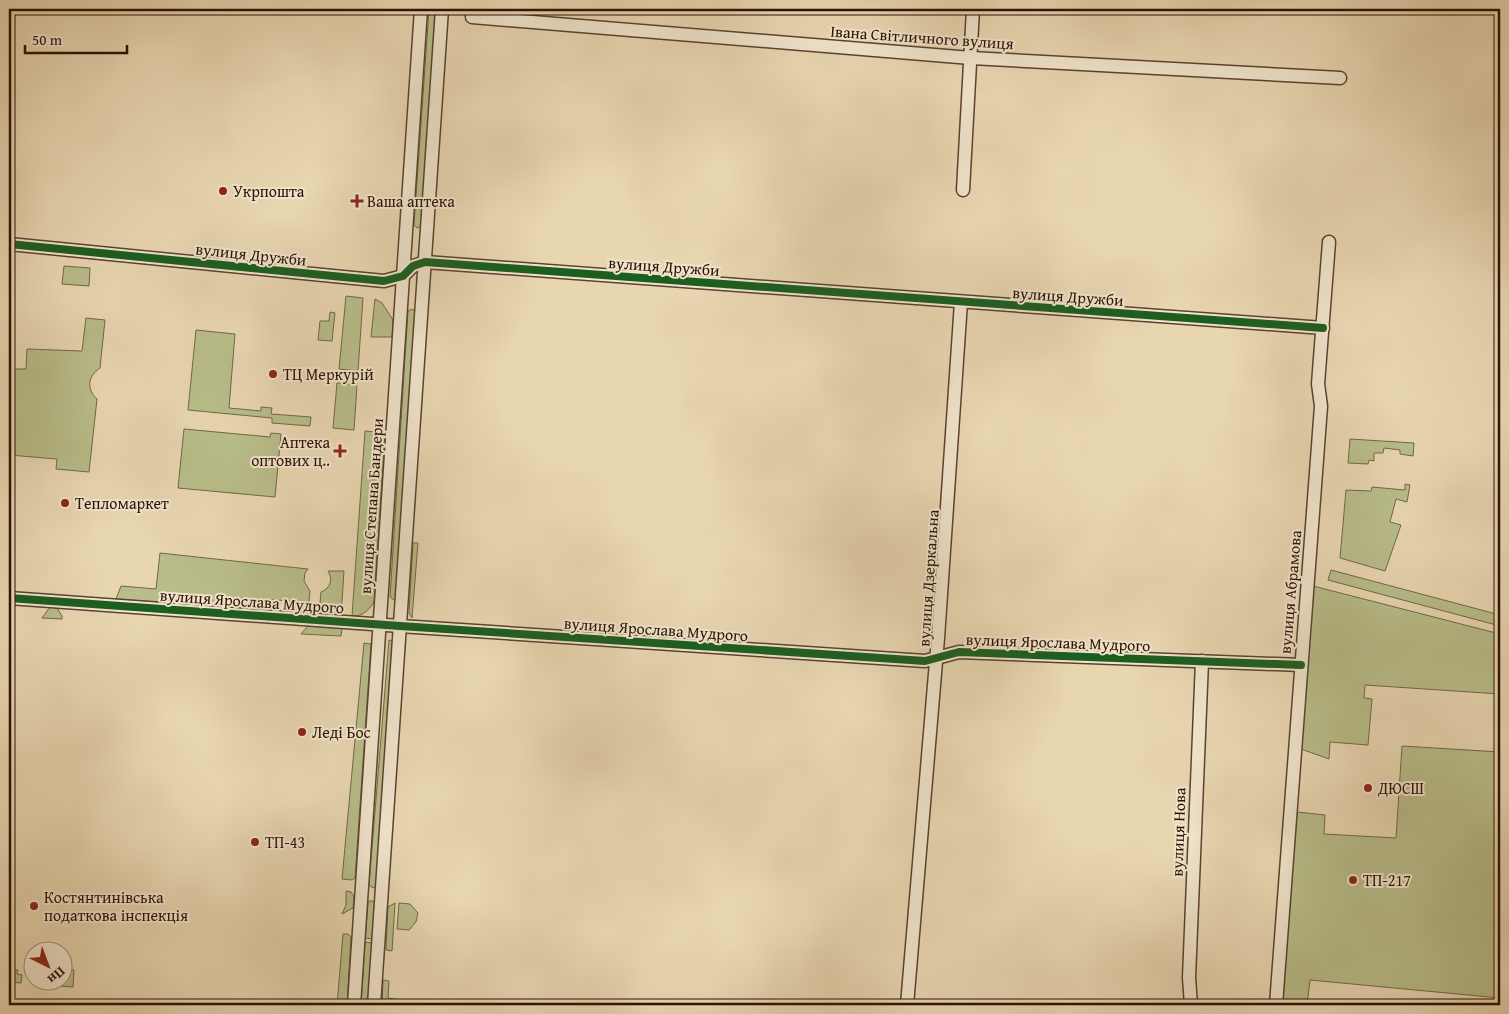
<svg xmlns="http://www.w3.org/2000/svg" width="1509" height="1014" font-family="'Gentium Book Plus',serif">
  <rect width="100%" height="100%" fill="#e8d6b1"/>
  <filter id="stains"><feTurbulence type="fractalNoise" baseFrequency=".004" numOctaves="4"/><feColorMatrix values="0 0 0 0 .2 0 0 0 0 .09 0 0 0 0 .02 0 0 0 .5 -.17"/></filter>
  <radialGradient id="worn" r=".72"><stop offset=".6" stop-color="#630" stop-opacity="0"/><stop offset="1" stop-color="#630" stop-opacity=".3"/></radialGradient>
  <g fill="#b8bd8a" stroke="#726746">
    <path d="M 429,9 L 436,9 L 421,226 L 417,228 L 414,225 Z"/>
    <path d="M 64,266 L 90,268 L 89,286 L 62,284 Z"/>
    <path d="M 346,296 L 363,298 L 358,371 L 339,369 Z"/>
    <path d="M 375,299 L 382,303 L 393,320 L 392,337 L 371,337 Z"/>
    <path d="M 412,309 L 415,311 L 397,598 L 394,600 L 390,597 L 408,311 Z"/>
    <path d="M 330,312 L 335,313 L 332,341 L 318,340 L 320,321 L 329,321 Z"/>
    <path d="M 86,318 L 105,320 L 100,368 C 88,376 86,389 97,399 L 89,472 L 56,469 L 57,459 L 9,455 L 9,406 L 11,406 L 13,369 L 26,369 L 27,349 L 82,351 Z"/>
    <path d="M 196,330 L 235,334 L 229,408 L 261,411 L 261,407 L 272,408 L 271,414 L 311,417 L 310,426 L 272,423 L 272,418 L 188,410 Z"/>
    <path d="M 337,383 L 357,385 L 354,430 L 333,428 Z"/>
    <path d="M 184,429 L 270,437 L 271,433 L 281,434 L 275,497 L 178,488 Z"/>
    <path d="M 365,431 L 385,433 L 374,602 C 368,611 363,616 352,616 Z"/>
    <path d="M 1350,439 L 1414,443 L 1413,456 L 1400,454 L 1400,450 L 1384,448 L 1383,453 L 1374,453 L 1374,461 L 1369,460 L 1368,464 L 1348,463 Z"/>
    <path d="M 1405,484 L 1410,485 L 1407,502 L 1396,499 L 1390,522 L 1401,525 L 1385,571 L 1340,558 L 1346,490 L 1371,491 L 1372,487 L 1405,490 Z"/>
    <path d="M 413,543 L 418,543 L 412,618 L 409,613 Z"/>
    <path d="M 160,553 L 308,569 L 305,573 L 304,581 L 310,591 L 308,612 L 292,611 L 292,601 L 236,598 L 229,607 L 116,599 L 121,586 L 156,589 Z"/>
    <path d="M 1331,570 L 1500,615 L 1500,626 L 1328,580 Z"/>
    <path d="M 328,571 L 344,571 L 341,616 L 319,613 L 321,592 C 331,588 333,579 328,571 Z"/>
    <path d="M 1313,586 L 1500,634 L 1500,694 L 1365,685 L 1364,698 L 1372,699 L 1368,745 L 1330,742 L 1329,759 L 1301,749 Z"/>
    <path d="M 50,607 L 57,608 L 62,616 L 62,619 L 42,618 Z"/>
    <path d="M 308,626 L 342,628 L 341,636 L 301,634 Z"/>
    <path d="M 389,640 L 393,641 L 376,886 L 373,888 L 369,885 Z"/>
    <path d="M 364,643 L 371,644 L 355,878 L 352,880 L 342,879 Z"/>
    <path d="M 1402,746 L 1500,752 L 1500,998 L 1310,980 L 1307,1005 L 1282,1005 L 1297,812 L 1325,815 L 1324,834 L 1396,838 Z"/>
    <path d="M 346,891 L 351,892 L 354,896 L 353,908 L 342,914 L 346,905 Z"/>
    <path d="M 369,901 L 373,901 L 375,903 L 373,939 L 365,938 L 368,903 Z"/>
    <path d="M 395,903 L 392,951 L 386,950 L 388,907 Z"/>
    <path d="M 399,903 L 410,904 L 418,913 L 416,922 L 409,930 L 397,929 Z"/>
    <path d="M 343,934 L 348,934 L 351,937 L 347,1005 L 337,1005 Z"/>
    <path d="M 365,942 L 372,943 L 368,1005 L 361,1005 Z"/>
    <path d="M 9,965 L 14,965 L 14,970 L 18,970 L 17,974 L 22,975 L 21,983 L 9,982 Z"/>
    <path d="M 63,969 L 74,970 L 73,987 L 42,985 L 43,982 L 62,982 Z"/>
    <path d="M 383,980 L 389,981 L 388,998 L 406,1001 L 411,1005 L 382,1005 Z"/>
  </g>
  <g fill="none" stroke-linecap="round" stroke-linejoin="round">
    <defs>
      <g id="minor">
        <path d="M 472,17 L 971,58 L 1340,78"/>
        <path d="M 963,190 L 973,9"/>
        <path d="M 9,244 L 384,281 L 403,276 L 413,266 L 425,262 L 1323,328"/>
        <path d="M 9,598 L 400,626 L 925,661 L 959,652 L 1301,665"/>
        <path d="M 354,1005 L 421,9"/>
        <path d="M 374,1005 L 442,9"/>
        <path d="M 907,1005 L 938,638 L 961,302"/>
        <path d="M 1191,1005 L 1189,978 L 1202,661"/>
        <path d="M 1276,1005 L 1321,406 L 1318,384 L 1329,242"/>
      </g>
    </defs>
    <use href="#minor" stroke="#5b422e" stroke-width="15"/>
    <use href="#minor" stroke="#f0e4cc" stroke-width="12"/>
    <defs>
      <g id="cycleway">
        <path d="M 9,244 L 384,281 L 403,276 L 413,266 L 425,262 L 1323,328"/>
        <path d="M 9,598 L 400,626 L 925,661 L 959,652 L 1301,665"/>
      </g>
    </defs>
    <use href="#cycleway" stroke="#f0e4cc" stroke-width="11"/>
    <use href="#cycleway" stroke="#1b5e20" stroke-width="8"/>
  </g>
  <g fill="#8f2418" stroke="#f0e4cc" stroke-width="2">
    <circle cx="223" cy="191" r="5"/>
    <path d="M354.5 193.5h5v5h5v5h-5v5h-5v-5h-5v-5h5z"/>
    <circle cx="273" cy="374" r="5"/>
    <path d="M337.5 443.5h5v5h5v5h-5v5h-5v-5h-5v-5h5z"/>
    <circle cx="65" cy="503" r="5"/>
    <circle cx="302" cy="732" r="5"/>
    <circle cx="1368" cy="788" r="5"/>
    <circle cx="255" cy="842" r="5"/>
    <circle cx="1353" cy="880" r="5"/>
    <circle cx="34" cy="906" r="5"/>
  </g>
  <g text-anchor="middle" stroke-width="4" stroke-linejoin="round" paint-order="stroke">
    <g font-size="16" fill="#2c1102" stroke="#f0e4cc">
      <text transform="translate(922 37) rotate(4)" y="6">Івана Світличного вулиця</text>
      <text transform="translate(251 254) rotate(6)" y="6">вулиця Дружби</text>
      <text transform="translate(664 266) rotate(4)" y="6">вулиця Дружби</text>
      <text transform="translate(1068 296) rotate(4)" y="6">вулиця Дружби</text>
      <text transform="translate(371 506) rotate(-86)" y="6">вулиця Степана Бандери</text>
      <text transform="translate(928 578) rotate(-86)" y="6">вулиця Дзеркальна</text>
      <text transform="translate(1290 592) rotate(-85)" y="6">вулиця Абрамова</text>
      <text transform="translate(252 601) rotate(4)" y="6">вулиця Ярослава Мудрого</text>
      <text transform="translate(656 629) rotate(4)" y="6">вулиця Ярослава Мудрого</text>
      <text transform="translate(1058 642) rotate(2)" y="6">вулиця Ярослава Мудрого</text>
      <text transform="translate(1178 832) rotate(-88)" y="6">вулиця Нова</text>
    </g>
    <g font-size="16" fill="#2c1102" stroke="#f0e4cc" text-anchor="start">
      <text x="233" y="197">Укрпошта</text>
      <text x="367" y="207">Ваша аптека</text>
      <text x="283" y="380">ТЦ Меркурій</text>
      <text x="330" y="448" text-anchor="end">Аптека<tspan x="330" dy="18">оптових ц‥</tspan></text>
      <text x="75" y="509">Тепломаркет</text>
      <text x="312" y="738">Леді Бос</text>
      <text x="1378" y="794">ДЮСШ</text>
      <text x="265" y="848">ТП-43</text>
      <text x="1363" y="886">ТП-217</text>
      <text x="44" y="903">Костянтинівська<tspan x="44" dy="18">податкова інспекція</tspan></text>
    </g>
  </g>
  <rect width="1509" height="1014" fill="none" stroke="#e8d6b1" stroke-width="30"/>
  <rect x="10" y="10" width="1489" height="994" fill="none" stroke="#2c1102" stroke-width="2.5"/>
  <rect x="15" y="15" width="1479" height="984" fill="none" stroke="#2c1102"/>
  <g transform="translate(48 966) rotate(138)"><circle r="24" fill="#f0e4cc" stroke="#a2907b"/>
  <path d="M0-4L9 19L0 12L-9 19Z" fill="#8f2418"/>
  <text y="-8" font-size="14" font-weight="bold" text-anchor="middle" fill="#2c1102">Пн</text>
  </g>
  <path d="M25 45v8h102v-8" fill="none" stroke="#2c1102" stroke-width="2.5"/>
  <text x="32" y="45" font-size="15" fill="#2c1102" stroke="#f0e4cc" stroke-width="4" paint-order="stroke">50 m</text>
  <rect width="100%" height="100%" filter="url(#stains)"/>
  <rect width="100%" height="100%" fill="url(#worn)"/>
</svg>
